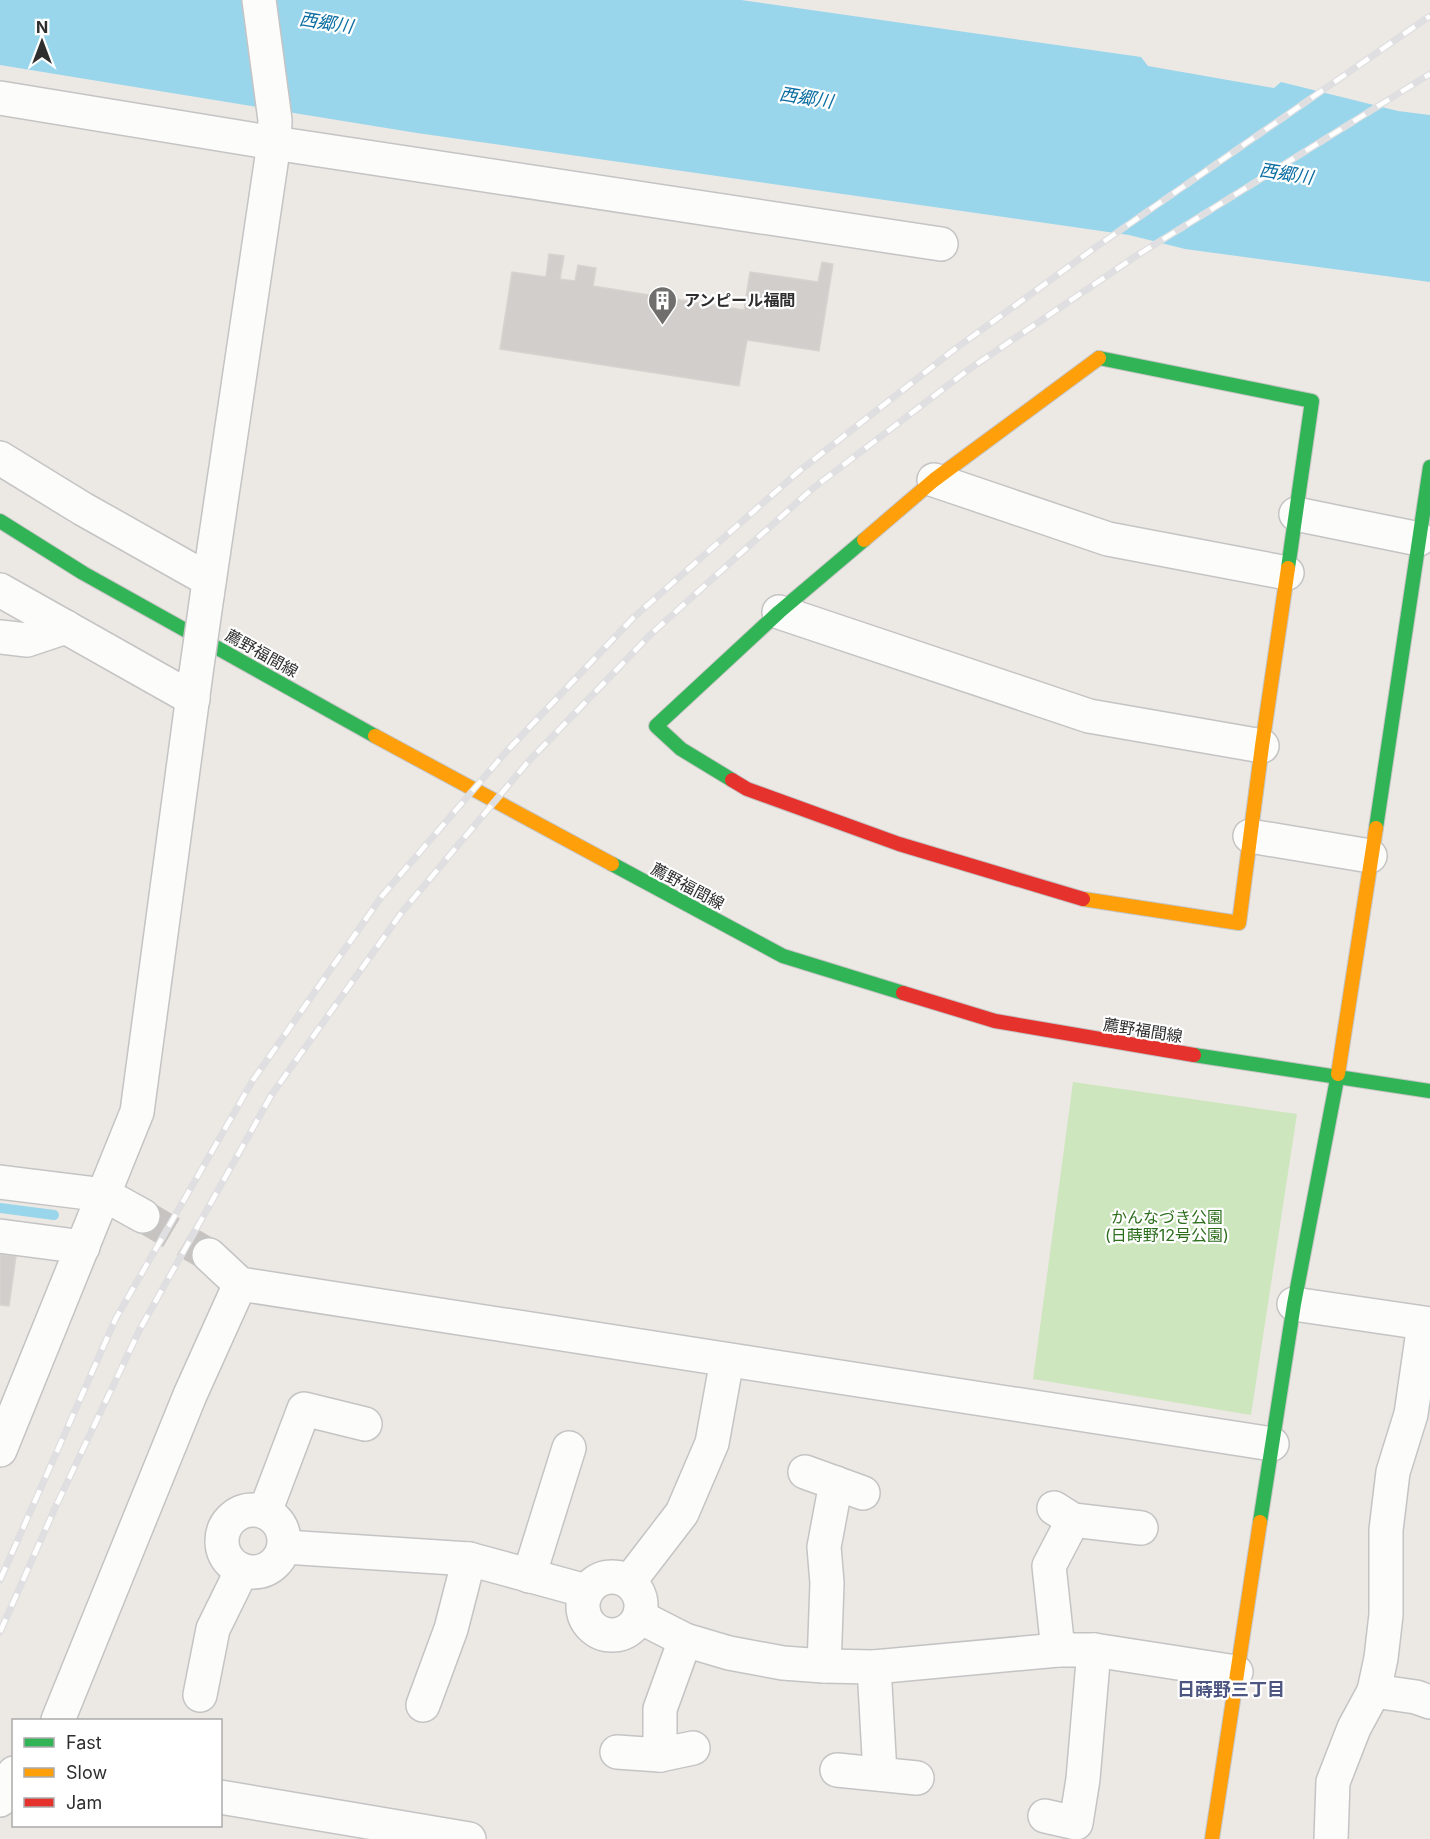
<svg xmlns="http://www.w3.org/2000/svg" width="1430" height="1839" font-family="Inter,'Noto Sans JP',sans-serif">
  <rect width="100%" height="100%" fill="#ece8e4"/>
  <path fill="#cee6be" d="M 1073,1082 L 1297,1114 L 1251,1415 L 1033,1379 Z"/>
  <path fill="#99d6ec" d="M 0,0 L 741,0 L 1141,57 L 1148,66 L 1274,88 L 1281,82 L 1398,111 L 1430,115 L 1430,282 L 1185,249 L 1129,235 L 417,133 L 0,65 Z"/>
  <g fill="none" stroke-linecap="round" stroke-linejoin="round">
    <path stroke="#99d6ec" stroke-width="10" d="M 0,1208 L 54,1215"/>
  </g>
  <g fill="#d1cecb" stroke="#d7d4d0" stroke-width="1.5">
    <path d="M 549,254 L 564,256 L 560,279 L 575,281 L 578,265 L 596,268 L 593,286 L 744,310 L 750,272 L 818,282 L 822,262 L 833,264 L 819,351 L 747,340 L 739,386 L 500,349 L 512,272 L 546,277 Z"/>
    <path d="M 0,1254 L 16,1256 L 9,1306 L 0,1305 Z"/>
  </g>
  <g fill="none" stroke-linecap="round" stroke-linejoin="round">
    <path stroke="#c6c3c0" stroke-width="33" stroke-dasharray="33 16" stroke-linecap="butt" d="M 143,1216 L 209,1255"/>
    <defs>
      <g id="street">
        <path d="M 0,98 L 274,143 L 941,244"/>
        <path d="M 0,458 L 83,509 L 209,580"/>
        <path d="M 934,480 L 1108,539 L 1287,573"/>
        <path d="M 1296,514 L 1419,539"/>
        <path d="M 0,590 L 193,699"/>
        <path d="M 207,596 L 274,143 L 275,120 L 259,0"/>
        <path d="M 779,612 L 1089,716 L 1262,746"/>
        <path d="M 0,637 L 27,640 L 66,627"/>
        <path d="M 1250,836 L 1370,856"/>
        <path d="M 0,1182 L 105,1195 L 143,1216"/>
        <path d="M 0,1236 L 83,1247"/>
        <path d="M 209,1255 L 240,1284 L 1272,1444"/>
        <path d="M 1294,1304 L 1430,1324"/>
        <path d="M 1424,1324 L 1411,1414 L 1393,1472 L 1386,1530 L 1386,1615 L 1381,1658 L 1374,1691 L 1416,1697 L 1430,1702"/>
        <path d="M 0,1450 L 137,1112 L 196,673"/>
        <path d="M 805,1472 L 863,1493"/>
        <path d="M 1054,1508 L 1073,1520 L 1141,1528"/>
        <circle cx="253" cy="1541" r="31"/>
        <path d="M 265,1512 L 304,1409 L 365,1424"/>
        <path d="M 285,1547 L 469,1559 L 586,1591"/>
        <path d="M 529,1576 L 569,1448"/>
        <circle cx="612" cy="1606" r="29"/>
        <path d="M 629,1582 L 682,1513 L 712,1443 L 727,1360"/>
        <path d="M 640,1617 L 685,1640 L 729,1653 L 783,1663 L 824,1666 L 874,1667 L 1058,1650 L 1094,1650 L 1236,1672"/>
        <path d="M 685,1640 L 660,1709 L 660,1755 L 693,1748"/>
        <path d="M 1058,1650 L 1049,1566 L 1073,1520"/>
        <path d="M 824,1666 L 827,1583 L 824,1547 L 836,1483"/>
        <path d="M 874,1667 L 880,1774"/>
        <path d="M 200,1695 L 213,1629 L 242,1570"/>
        <path d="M 423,1705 L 451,1629 L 469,1559"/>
        <path d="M 58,1720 L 190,1395 L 240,1284"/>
        <path d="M 617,1752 L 660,1755"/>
        <path d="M 837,1770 L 917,1778"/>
        <path d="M 220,1797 L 469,1839"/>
        <path d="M 0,1800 L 14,1773"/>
        <path d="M 1045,1816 L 1076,1823 L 1083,1779 L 1094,1650"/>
        <path d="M 1331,1839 L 1333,1782 L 1354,1728 L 1374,1691"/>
      </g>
      <g id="fast">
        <path d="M 1099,358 L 1312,401 L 1288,568"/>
        <path d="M 0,521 L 83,573 L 375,736"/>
        <path d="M 732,780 L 681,749 L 656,726 L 779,612 L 864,540"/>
        <path d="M 1376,828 L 1430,467"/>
        <path d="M 612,864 L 783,956 L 903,993"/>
        <path d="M 1194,1055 L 1430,1091"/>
        <path d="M 1260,1522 L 1294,1304 L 1338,1074"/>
      </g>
      <g id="slow">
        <path d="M 864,540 L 934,480 L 1099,358"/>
        <path d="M 375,736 L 612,864"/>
        <path d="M 1083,899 L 1239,923 L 1262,746 L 1288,568"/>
        <path d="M 1338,1074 L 1376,828"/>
        <path d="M 1212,1839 L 1260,1522"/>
      </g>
      <g id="jam">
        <path d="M 732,780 L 747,789 L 899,844 L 1083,899"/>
        <path d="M 903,993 L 995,1021 L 1194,1055"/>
      </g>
    </defs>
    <use href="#street" stroke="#c5c4c5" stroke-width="36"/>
    <use href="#fast" stroke="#c5c4c5" stroke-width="16"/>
    <use href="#slow" stroke="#c5c4c5" stroke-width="16"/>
    <use href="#jam" stroke="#c5c4c5" stroke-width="16"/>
    <use href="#street" stroke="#fcfcfb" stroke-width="33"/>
    <use href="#fast" stroke="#30b455" stroke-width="14"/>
    <use href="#slow" stroke="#ff9f0a" stroke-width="14"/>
    <use href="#jam" stroke="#e5322d" stroke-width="14"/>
    <defs>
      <g id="rail">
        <path d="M 0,1580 L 116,1318 L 253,1080 L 382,896 L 505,753 L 633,618 L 798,472 L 955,349 L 1096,247 L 1430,16"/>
        <path d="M 0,1632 L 55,1508 L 140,1329 L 272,1094 L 402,912 L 527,763 L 650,635 L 812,489 L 968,370 L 1136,256 L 1430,74"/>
      </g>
    </defs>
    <use href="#rail" stroke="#dfdfe1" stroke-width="7"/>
    <use href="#rail" stroke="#fff" stroke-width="4.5" stroke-dasharray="14" stroke-linecap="butt"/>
    <defs>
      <path id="street-bridge" d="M 196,673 L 207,596"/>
    </defs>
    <use href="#street-bridge" stroke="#c5c4c5" stroke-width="36" stroke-linecap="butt"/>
    <use href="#street-bridge" stroke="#fcfcfb" stroke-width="33"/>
  </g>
  <defs>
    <symbol id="building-pin" viewBox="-11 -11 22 30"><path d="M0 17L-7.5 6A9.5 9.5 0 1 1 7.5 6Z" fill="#706f6e" stroke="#fff"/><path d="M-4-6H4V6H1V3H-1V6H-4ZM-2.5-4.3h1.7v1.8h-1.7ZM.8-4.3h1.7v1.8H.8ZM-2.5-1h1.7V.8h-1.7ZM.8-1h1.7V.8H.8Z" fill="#fff"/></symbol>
  </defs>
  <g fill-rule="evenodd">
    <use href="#building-pin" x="646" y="284" width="33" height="45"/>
  </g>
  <g text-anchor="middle" stroke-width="4.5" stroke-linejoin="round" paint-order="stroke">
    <g font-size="16" font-weight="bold" fill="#2e2e2e" stroke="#fff" text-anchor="start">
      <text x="684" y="306">アンピール福間</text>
    </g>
    <g font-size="16" fill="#2e2e2e" stroke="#fff">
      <text transform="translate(262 653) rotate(29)" y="6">薦野福間線</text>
      <text transform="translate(688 886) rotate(28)" y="6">薦野福間線</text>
      <text transform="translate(1143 1030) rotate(9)" y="6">薦野福間線</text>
    </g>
    <g font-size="16" fill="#2c6e1b" stroke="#fff">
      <text x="1167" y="1223">かんなづき公園<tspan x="1167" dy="18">(日蒔野12号公園)</tspan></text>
    </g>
    <g font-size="18" font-style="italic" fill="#0d6fa3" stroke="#fff">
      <text transform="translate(326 23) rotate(9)" y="6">西郷川</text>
      <text transform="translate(806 98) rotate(9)" y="6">西郷川</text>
      <text transform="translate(1286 174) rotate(9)" y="6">西郷川</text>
    </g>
    <g font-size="18" font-weight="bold" fill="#4d5680" stroke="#fff">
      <text x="1231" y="1696">日蒔野三丁目</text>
    </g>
  </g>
  <rect x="12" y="1719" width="210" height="108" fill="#ffffff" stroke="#ababab" stroke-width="1.5"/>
  <rect x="24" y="1738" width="30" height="9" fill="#30b455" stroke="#ababab" stroke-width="1.5"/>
  <text x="66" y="1749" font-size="18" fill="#2e2e2e">Fast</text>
  <rect x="24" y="1768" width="30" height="9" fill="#ff9f0a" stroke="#ababab" stroke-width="1.5"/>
  <text x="66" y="1779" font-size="18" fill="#2e2e2e">Slow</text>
  <rect x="24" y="1798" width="30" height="9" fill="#e5322d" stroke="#ababab" stroke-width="1.5"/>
  <text x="66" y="1809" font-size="18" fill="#2e2e2e">Jam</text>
  <g transform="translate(42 42)" stroke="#ffffff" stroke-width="4.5" paint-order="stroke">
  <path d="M0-4.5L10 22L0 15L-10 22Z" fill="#2e2e2e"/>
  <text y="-9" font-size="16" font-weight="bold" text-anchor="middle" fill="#2e2e2e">N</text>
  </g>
</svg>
